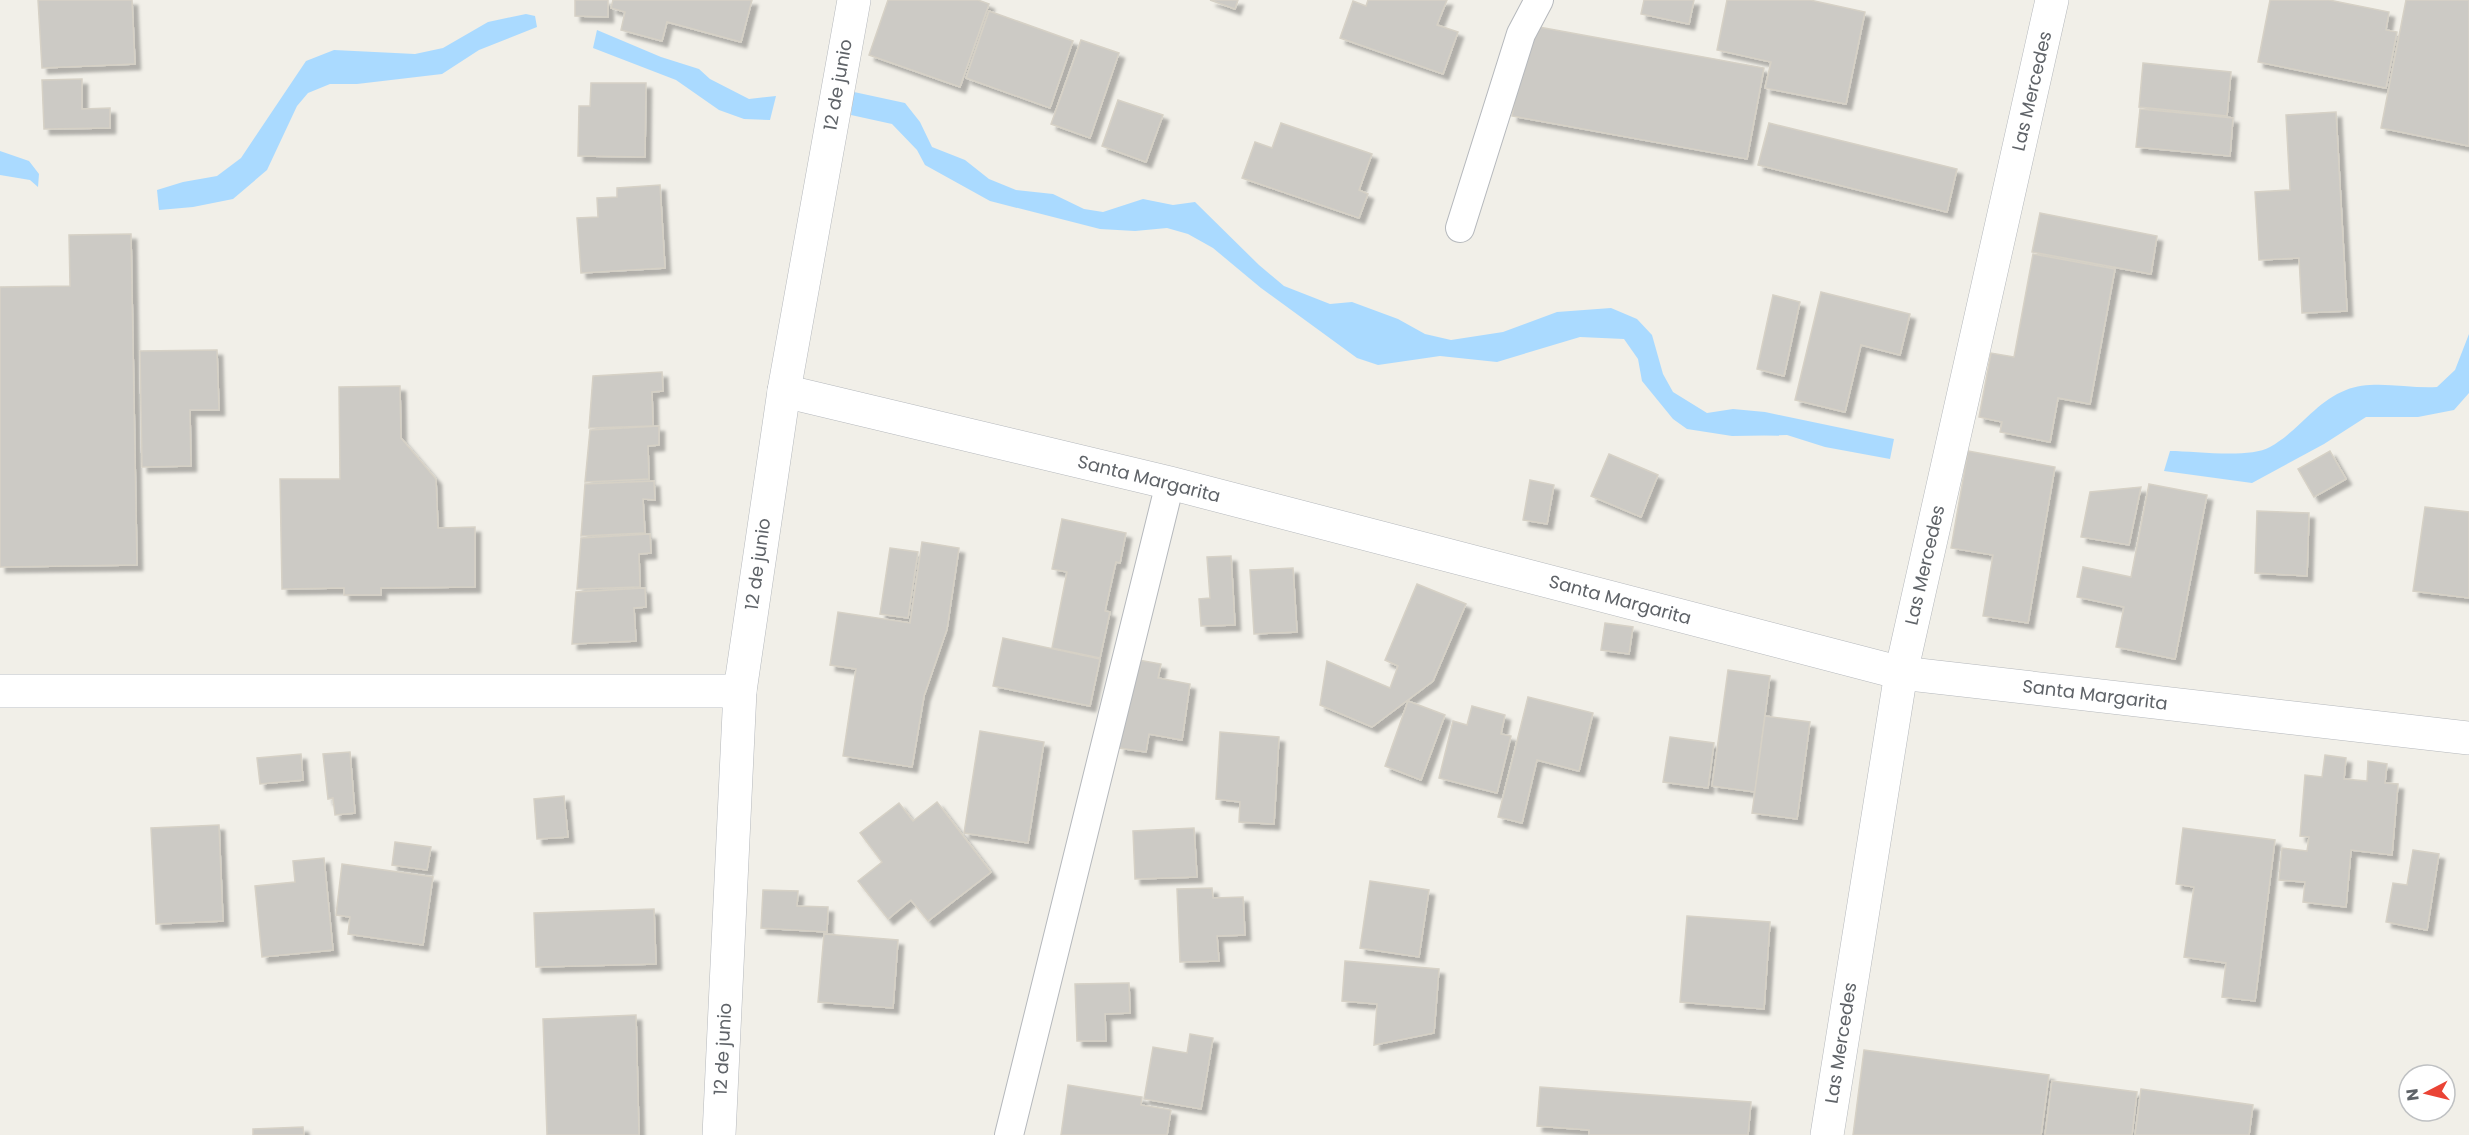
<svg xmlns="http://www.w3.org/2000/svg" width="2469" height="1135" font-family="Poppins,sans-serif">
  <defs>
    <filter id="shadow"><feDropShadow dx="5.5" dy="5.5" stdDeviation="1.5" flood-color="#0004"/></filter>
  </defs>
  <rect width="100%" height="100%" fill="#f1efe8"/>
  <g fill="#aadaff">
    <path d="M 526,14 L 535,16 L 537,27 L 479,50 L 442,74 L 357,84 L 330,84 L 308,93 L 297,106 L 267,170 L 233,199 L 193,207 L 159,210 L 157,190 L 183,182 L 217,176 L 241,158 L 306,61 L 334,50 L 415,54 L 443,48 L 488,22 Z"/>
    <path d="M 597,30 L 661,57 L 699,69 L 710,79 L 749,99 L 776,96 L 770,120 L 744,119 L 719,110 L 676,80 L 593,48 Z"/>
    <path d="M 854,92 L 905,103 L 920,122 L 932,147 L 965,160 L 989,179 L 1016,190 L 1053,194 L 1084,209 L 1103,212 L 1143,199 L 1173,205 L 1195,202 L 1259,265 L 1284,286 L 1330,304 L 1352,302 L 1398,319 L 1425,334 L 1451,340 L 1503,332 L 1557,312 L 1611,308 L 1637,319 L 1652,335 L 1663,374 L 1673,392 L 1707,413 L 1733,409 L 1765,412 L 1894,439 L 1890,459 L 1825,447 L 1787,435 L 1732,436 L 1687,429 L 1673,419 L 1642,381 L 1638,359 L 1624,339 L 1580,337 L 1497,362 L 1440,356 L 1378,365 L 1357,358 L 1261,288 L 1213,248 L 1188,234 L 1167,228 L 1135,231 L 1100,229 L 990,201 L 925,165 L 917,150 L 892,124 L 851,115 Z"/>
    <path d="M 0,151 L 29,161 L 39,174 L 38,187 L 30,180 L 0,175 Z"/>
    <path d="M 2469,334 L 2469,393 L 2454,410 L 2418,417 L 2366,417 L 2324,444 L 2252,483 L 2164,471 L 2170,451 C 2195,451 2249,459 2270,447 C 2299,431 2315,402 2346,390 C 2373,379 2408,389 2437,387 L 2455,370 Z"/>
  </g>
  <g fill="#cccac5" stroke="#d6d1c6" stroke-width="1.5" filter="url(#shadow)">
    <path d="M 38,0 L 132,0 L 135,64 L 42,68 Z"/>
    <path d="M 575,0 L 608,0 L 608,17 L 575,16 Z"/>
    <path d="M 613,0 L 752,0 L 741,42 L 667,22 L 662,41 L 621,30 L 625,12 L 611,8 Z"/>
    <path d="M 888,0 L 978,0 L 989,4 L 960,87 L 869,55 Z"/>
    <path d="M 1210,0 L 1238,0 L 1235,9 Z"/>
    <path d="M 1368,0 L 1447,0 L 1437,25 L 1458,32 L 1443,74 L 1340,38 L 1353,1 L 1366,6 Z"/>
    <path d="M 1644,0 L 1694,0 L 1689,24 L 1641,14 Z"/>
    <path d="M 1727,0 L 1810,0 L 1865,12 L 1846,104 L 1765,88 L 1771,62 L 1717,50 Z"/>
    <path d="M 2270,0 L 2329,0 L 2389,12 L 2386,30 L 2397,32 L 2386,88 L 2258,62 Z"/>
    <path d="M 2406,0 L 2469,0 L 2469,146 L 2381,128 Z"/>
    <path d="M 989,11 L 1073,41 L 1050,108 L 966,78 Z"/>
    <path d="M 1528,25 L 1764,68 L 1747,159 L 1512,116 Z"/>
    <path d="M 1081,40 L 1119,53 L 1090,138 L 1051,124 Z"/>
    <path d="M 2143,63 L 2231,72 L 2227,116 L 2139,107 Z"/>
    <path d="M 82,79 L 82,109 L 110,108 L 110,128 L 44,129 L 42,80 Z"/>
    <path d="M 591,83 L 646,83 L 645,157 L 578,156 L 579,106 L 590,106 Z"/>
    <path d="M 1118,100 L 1163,115 L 1146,162 L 1102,146 Z"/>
    <path d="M 2140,109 L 2233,118 L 2230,156 L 2136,147 Z"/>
    <path d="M 2336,112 L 2347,311 L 2302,313 L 2299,258 L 2259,260 L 2255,192 L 2290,190 L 2286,115 Z"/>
    <path d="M 1281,123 L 1372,154 L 1359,190 L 1368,194 L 1359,218 L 1242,178 L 1255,142 L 1272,148 Z"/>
    <path d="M 1769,123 L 1957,169 L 1947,212 L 1758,165 Z"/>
    <path d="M 660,185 L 665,268 L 581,273 L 577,218 L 598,217 L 597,198 L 617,197 L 617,188 Z"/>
    <path d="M 2040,213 L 2157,236 L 2151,274 L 2032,252 Z"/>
    <path d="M 131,234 L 137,565 L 0,567 L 0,287 L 70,286 L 69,235 Z"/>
    <path d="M 2033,254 L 2115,269 L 2090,404 L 2058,398 L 2050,442 L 2000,432 L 2002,422 L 1979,417 L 1991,353 L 2014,357 Z"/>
    <path d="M 1821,292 L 1910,314 L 1900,355 L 1861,345 L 1845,412 L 1795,400 Z"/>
    <path d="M 1773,295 L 1800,302 L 1784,376 L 1757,369 Z"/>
    <path d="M 217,350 L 219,410 L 190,410 L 191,466 L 142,467 L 140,351 Z"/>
    <path d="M 662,372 L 663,391 L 652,392 L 653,426 L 589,428 L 593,376 Z"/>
    <path d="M 400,386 L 401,438 L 436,479 L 438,528 L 475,527 L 475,587 L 381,588 L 381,595 L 344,595 L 344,588 L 282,589 L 280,479 L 340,479 L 339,387 Z"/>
    <path d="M 659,426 L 659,445 L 648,446 L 649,479 L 585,482 L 590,430 Z"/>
    <path d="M 1968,451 L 2055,467 L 2028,623 L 1983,616 L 1993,555 L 1951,548 Z"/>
    <path d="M 2330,451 L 2346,479 L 2314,497 L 2298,469 Z"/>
    <path d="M 1609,454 L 1658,475 L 1641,517 L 1591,496 Z"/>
    <path d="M 1530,480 L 1554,485 L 1547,524 L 1523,520 Z"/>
    <path d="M 654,481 L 655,500 L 643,499 L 645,533 L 581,536 L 585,484 Z"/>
    <path d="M 2149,484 L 2207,495 L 2175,659 L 2116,647 L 2124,607 L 2077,597 L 2083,567 L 2131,577 Z"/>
    <path d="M 2141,487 L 2129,545 L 2081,537 L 2090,492 Z"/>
    <path d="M 2425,507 L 2469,512 L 2469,598 L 2413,591 Z"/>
    <path d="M 2257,511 L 2309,513 L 2307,576 L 2255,573 Z"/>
    <path d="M 1062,519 L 1126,533 L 1120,563 L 1116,562 L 1105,611 L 1110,612 L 1100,658 L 1052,648 L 1067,572 L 1052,569 Z"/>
    <path d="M 650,534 L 651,553 L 639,554 L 640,587 L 577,589 L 581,538 Z"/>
    <path d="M 922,542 L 959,548 L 947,629 L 924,696 L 912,767 L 843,756 L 856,669 L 830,665 L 838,612 L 910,623 Z"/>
    <path d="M 890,548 L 918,552 L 908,618 L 880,614 Z"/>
    <path d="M 1231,556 L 1235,625 L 1201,626 L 1199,599 L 1210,598 L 1207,557 Z"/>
    <path d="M 1293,568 L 1297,632 L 1254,634 L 1250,570 Z"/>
    <path d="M 1417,584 L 1466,604 L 1433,681 L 1372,727 L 1320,705 L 1327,661 L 1390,688 L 1398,666 L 1385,660 Z"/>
    <path d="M 645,588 L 646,607 L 634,608 L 636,641 L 572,644 L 576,592 Z"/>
    <path d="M 1605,623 L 1633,627 L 1629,654 L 1601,650 Z"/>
    <path d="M 1003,638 L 1100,659 L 1090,706 L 993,686 Z"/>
    <path d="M 1133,659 L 1161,664 L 1158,678 L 1190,684 L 1182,740 L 1149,734 L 1146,752 L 1119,748 Z"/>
    <path d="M 1728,670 L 1770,676 L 1755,792 L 1712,786 Z"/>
    <path d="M 1528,697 L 1593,713 L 1579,771 L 1537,760 L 1522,823 L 1498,817 Z"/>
    <path d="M 1408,701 L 1445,715 L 1421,780 L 1385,766 Z"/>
    <path d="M 1472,706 L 1505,715 L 1501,734 L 1511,736 L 1497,793 L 1439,778 L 1453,721 L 1467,725 Z"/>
    <path d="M 1765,716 L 1810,722 L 1797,819 L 1752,813 Z"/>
    <path d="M 980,731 L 1044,742 L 1028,843 L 964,833 Z"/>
    <path d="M 1220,732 L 1279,737 L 1274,824 L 1239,822 L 1240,802 L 1216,799 Z"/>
    <path d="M 1670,737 L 1714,743 L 1708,788 L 1663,782 Z"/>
    <path d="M 350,752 L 355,813 L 335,815 L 333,798 L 328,799 L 323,754 Z"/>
    <path d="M 301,754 L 303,780 L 260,784 L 257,758 Z"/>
    <path d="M 2325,755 L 2346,758 L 2344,779 L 2367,781 L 2368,761 L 2387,764 L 2385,783 L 2398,784 L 2392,855 L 2351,850 L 2346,907 L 2303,902 L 2305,882 L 2279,880 L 2282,848 L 2307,851 L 2309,837 L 2300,836 L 2305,775 L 2322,777 Z"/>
    <path d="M 564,796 L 568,837 L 537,839 L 534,799 Z"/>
    <path d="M 937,802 L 991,872 L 928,921 L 911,900 L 888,919 L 858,881 L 882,862 L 860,833 L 899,803 L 913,821 Z"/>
    <path d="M 219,825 L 223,921 L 156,924 L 151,828 Z"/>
    <path d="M 1194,828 L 1197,877 L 1135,879 L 1133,831 Z"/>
    <path d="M 2183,828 L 2275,840 L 2255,1001 L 2222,997 L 2226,963 L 2184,957 L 2194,887 L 2176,884 Z"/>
    <path d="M 395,842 L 431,847 L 427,870 L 392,865 Z"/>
    <path d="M 2413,850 L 2439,854 L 2427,930 L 2386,922 L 2393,883 L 2407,885 Z"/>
    <path d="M 324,858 L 333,950 L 262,957 L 255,886 L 295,882 L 293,861 Z"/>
    <path d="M 342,864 L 433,877 L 423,945 L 348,934 L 350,917 L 336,915 Z"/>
    <path d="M 1370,881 L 1429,890 L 1419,957 L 1360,948 Z"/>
    <path d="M 1212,888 L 1213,898 L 1243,897 L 1245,935 L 1217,936 L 1219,961 L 1180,962 L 1177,889 Z"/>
    <path d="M 763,890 L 798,891 L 797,906 L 828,907 L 827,932 L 761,928 Z"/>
    <path d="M 654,909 L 656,964 L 536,967 L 534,913 Z"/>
    <path d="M 1687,916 L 1770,922 L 1764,1009 L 1680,1002 Z"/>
    <path d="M 824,934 L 898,940 L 893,1008 L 818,1002 Z"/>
    <path d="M 1345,961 L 1439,969 L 1434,1033 L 1374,1045 L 1377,1004 L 1342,1001 Z"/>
    <path d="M 1129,983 L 1130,1013 L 1105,1014 L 1106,1041 L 1077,1041 L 1075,984 Z"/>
    <path d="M 636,1015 L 639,1135 L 547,1135 L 543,1019 Z"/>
    <path d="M 1190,1034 L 1213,1038 L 1201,1109 L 1144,1099 L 1153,1047 L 1187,1053 Z"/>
    <path d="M 1864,1050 L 2049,1075 L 2041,1135 L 1853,1135 Z"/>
    <path d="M 2052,1081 L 2137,1092 L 2132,1135 L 2045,1135 Z"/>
    <path d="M 1068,1085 L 1142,1097 L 1141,1105 L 1171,1110 L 1167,1135 L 1061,1135 Z"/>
    <path d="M 1540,1087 L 1751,1102 L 1748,1135 L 1589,1135 L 1589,1130 L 1537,1126 Z"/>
    <path d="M 2141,1089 L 2253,1105 L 2249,1135 L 2135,1135 Z"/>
    <path d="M 303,1127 L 304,1135 L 253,1135 L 253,1129 Z"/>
  </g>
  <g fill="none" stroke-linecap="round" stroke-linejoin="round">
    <defs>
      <g id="lane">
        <path d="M 1460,228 L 1521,34 L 1539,0"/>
        <path d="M 1009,1135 L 1170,483"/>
      </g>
      <g id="street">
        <path d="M 784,391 L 1170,483 L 1901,673 L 2469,738"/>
        <path d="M 0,691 L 740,691"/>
        <path d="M 719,1135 L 740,691 L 784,391 L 854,0"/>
        <path d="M 1827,1135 L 1901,673 L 2052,0"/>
      </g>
    </defs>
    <use href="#lane" stroke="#b5b8bc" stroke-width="30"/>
    <use href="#street" stroke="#b5b8bc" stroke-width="34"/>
    <use href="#lane" stroke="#fff" stroke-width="28"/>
    <use href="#street" stroke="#fff" stroke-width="33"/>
  </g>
  <g text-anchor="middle" stroke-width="4.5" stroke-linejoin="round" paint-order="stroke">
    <g font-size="18" fill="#5f6368" stroke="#fff">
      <text transform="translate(838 85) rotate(-80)" y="6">12 de junio</text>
      <text transform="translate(2032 91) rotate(-77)" y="6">Las Mercedes</text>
      <text transform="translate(1149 479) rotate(14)" y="6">Santa Margarita</text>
      <text transform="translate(758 564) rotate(-82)" y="6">12 de junio</text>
      <text transform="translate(1925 565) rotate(-77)" y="6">Las Mercedes</text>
      <text transform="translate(1620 600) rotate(15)" y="6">Santa Margarita</text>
      <text transform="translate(2095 695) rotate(7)" y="6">Santa Margarita</text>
      <text transform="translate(1841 1043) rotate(-81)" y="6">Las Mercedes</text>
      <text transform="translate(723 1049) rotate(-87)" y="6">12 de junio</text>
    </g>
  </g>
  <g transform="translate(2427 1093) rotate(263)"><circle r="28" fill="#ffffff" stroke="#bfc1c3" stroke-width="1.5"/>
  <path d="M0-4.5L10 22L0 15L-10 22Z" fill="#ea4335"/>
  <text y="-9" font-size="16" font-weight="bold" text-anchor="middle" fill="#5f6368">N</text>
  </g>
</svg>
